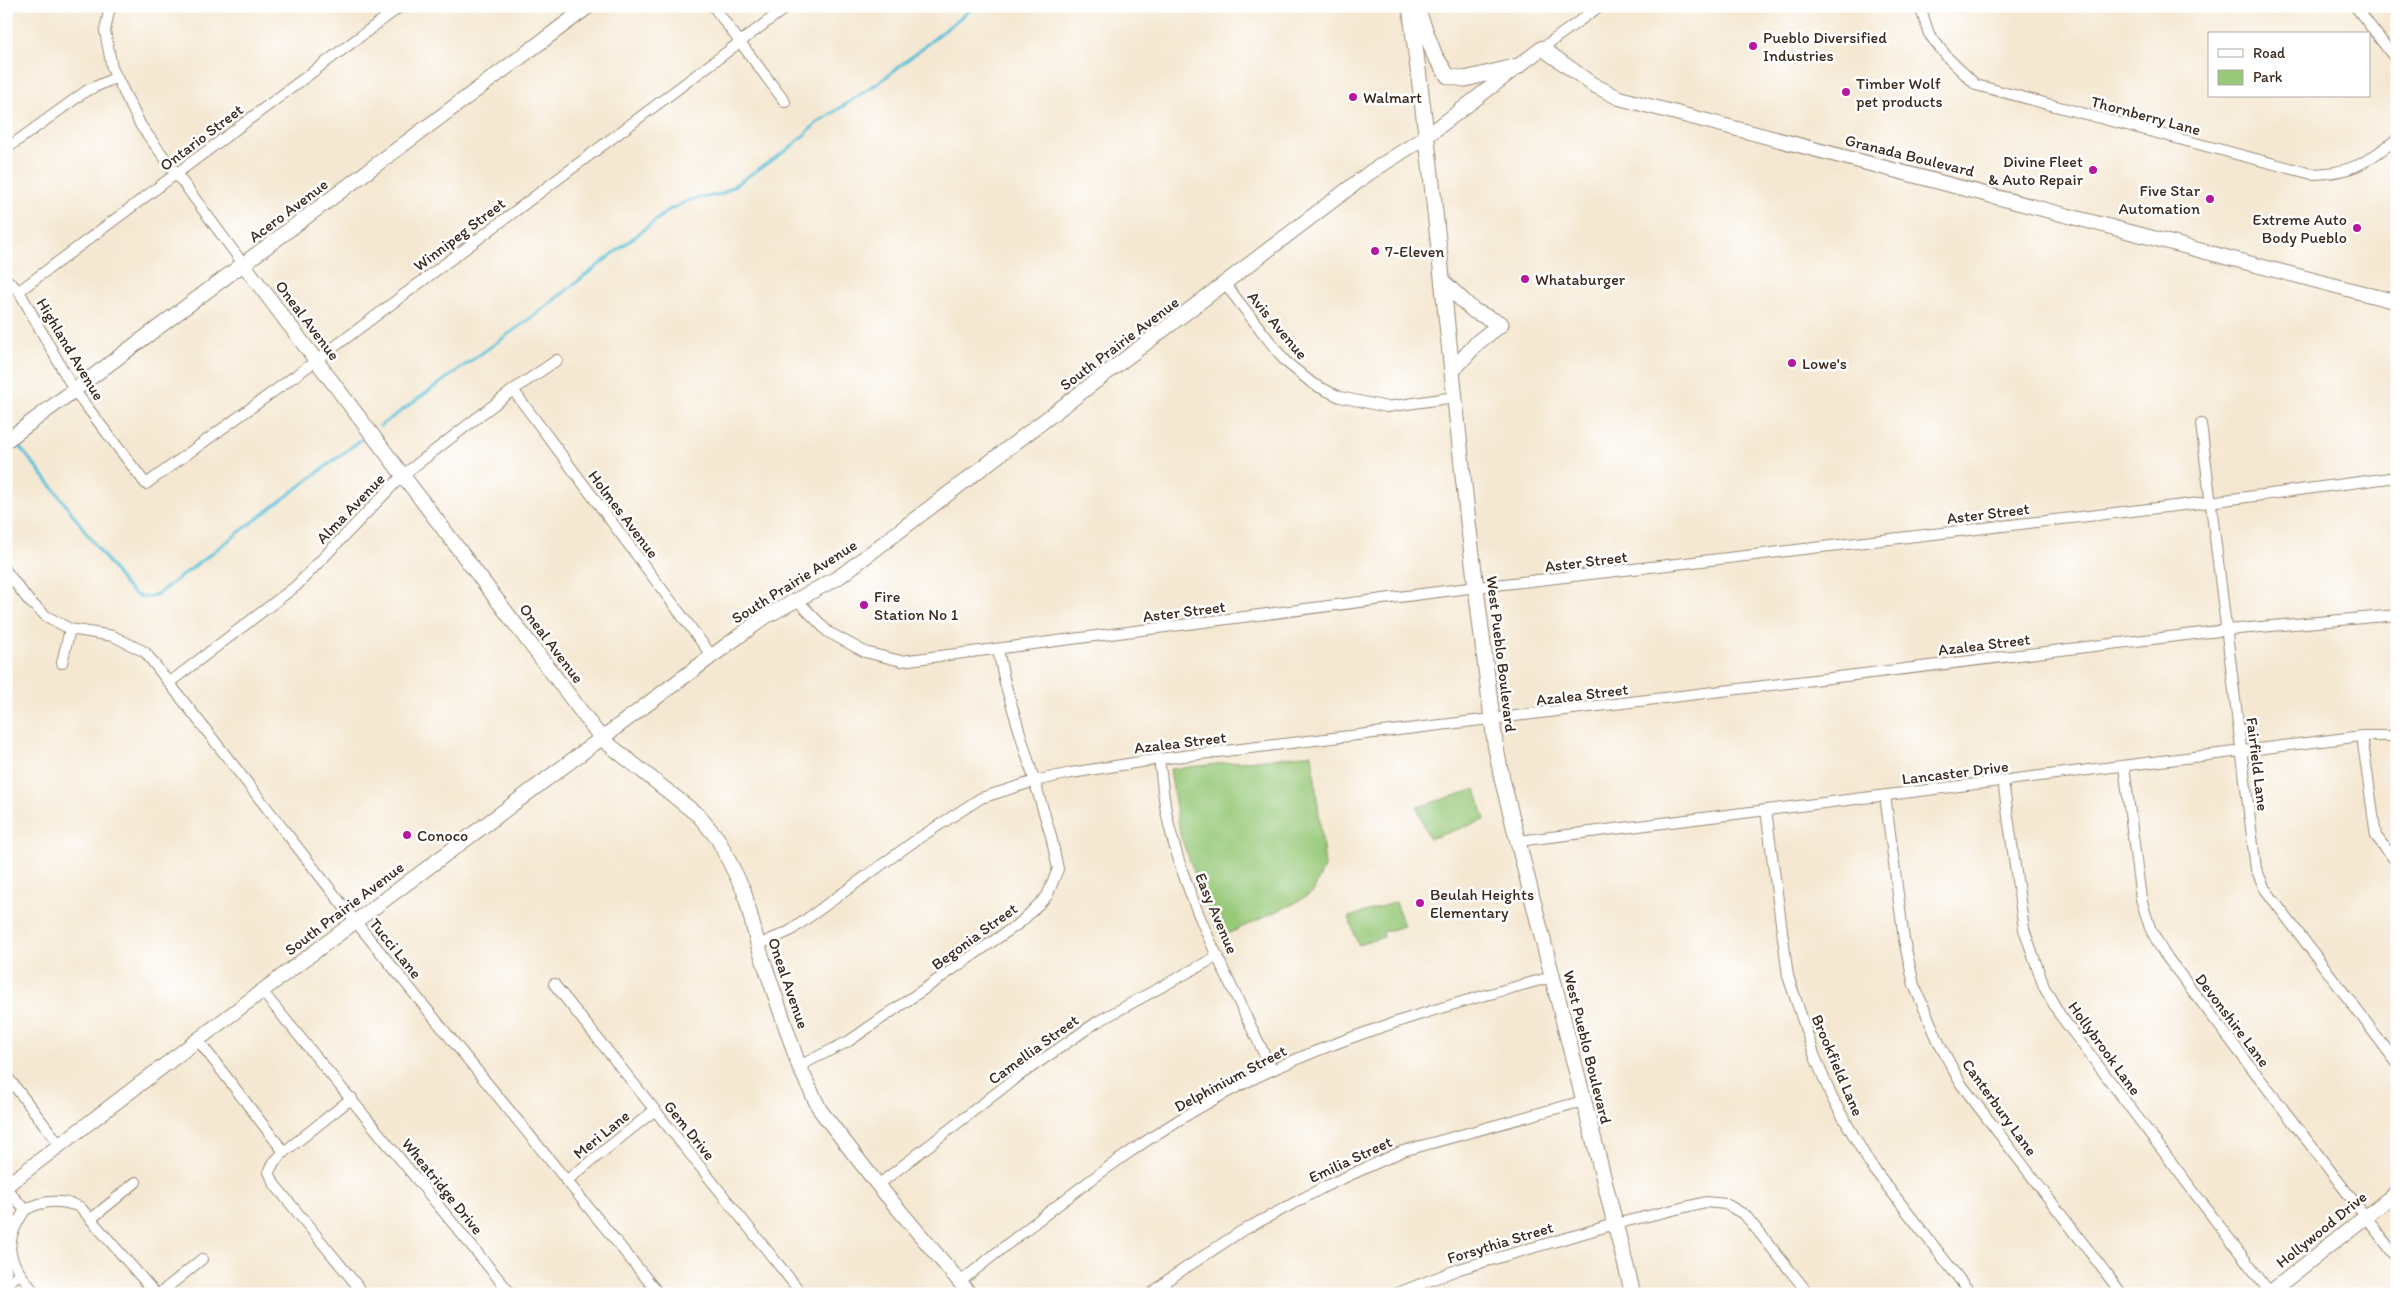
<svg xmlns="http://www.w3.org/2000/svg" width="2403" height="1300" font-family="Itim,sans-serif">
  <rect width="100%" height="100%" fill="#fff"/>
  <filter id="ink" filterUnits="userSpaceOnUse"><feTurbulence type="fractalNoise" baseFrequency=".02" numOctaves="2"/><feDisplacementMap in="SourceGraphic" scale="10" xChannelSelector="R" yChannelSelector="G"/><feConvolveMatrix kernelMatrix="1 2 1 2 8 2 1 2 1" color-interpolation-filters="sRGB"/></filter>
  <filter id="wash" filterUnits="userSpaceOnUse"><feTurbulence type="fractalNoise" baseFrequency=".0096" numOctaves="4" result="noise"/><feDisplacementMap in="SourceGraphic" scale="20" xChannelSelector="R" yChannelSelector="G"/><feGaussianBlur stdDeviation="1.12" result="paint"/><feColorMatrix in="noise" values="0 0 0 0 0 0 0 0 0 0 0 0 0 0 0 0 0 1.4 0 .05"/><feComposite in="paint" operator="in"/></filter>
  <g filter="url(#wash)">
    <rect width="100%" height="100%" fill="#f5e8d2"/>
    <g fill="#98c979" stroke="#6a7a4c">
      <path d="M 1312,754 L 1325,865 L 1313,892 L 1295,903 L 1223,936 L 1212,920 L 1180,835 L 1170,769 Z"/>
      <path d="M 1476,789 L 1485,820 L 1429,839 L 1417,807 Z"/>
      <path d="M 1396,902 L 1404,926 L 1383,932 L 1384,937 L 1358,945 L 1349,917 Z"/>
    </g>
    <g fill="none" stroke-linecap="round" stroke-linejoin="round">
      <g stroke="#5bc1d9" stroke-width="3">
        <path d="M 380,426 L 531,318 L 669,210 L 689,200 L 722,194 L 738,183 L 790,148 L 817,123 L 881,81 L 975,6"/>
        <path d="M 18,445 L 58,494 L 124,584 L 134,594 L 141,597 L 149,597 L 159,593 L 362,439"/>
      </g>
    </g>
  </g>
  <g filter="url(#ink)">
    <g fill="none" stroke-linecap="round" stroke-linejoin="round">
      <defs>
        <g id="street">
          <path d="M 110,6 L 105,31 L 112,68 L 141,126 L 244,265"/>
          <path d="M 713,6 L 785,102"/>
          <path d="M 1920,6 L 1929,34 L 1948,58 L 1976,85 L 2312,174 C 2353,173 2365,163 2397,139"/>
          <path d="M 2355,6 L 2397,61"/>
          <path d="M 1542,48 L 1600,6"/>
          <path d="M 6,149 L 86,91 L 117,77"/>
          <path d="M 6,279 L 19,291 L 74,390 L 146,484 L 317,360 L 788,6"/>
          <path d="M 1225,284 L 1285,361 L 1313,384 L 1340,397 L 1387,407 L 1455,397"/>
          <path d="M 19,291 L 401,6"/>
          <path d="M 513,390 L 712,656"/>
          <path d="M 2201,424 L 2256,869 L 2265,889 L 2397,1063"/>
          <path d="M 6,571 L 29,601 L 46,616 L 70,629 L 113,636 L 145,652 L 355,921 L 659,1294"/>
          <path d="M 798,601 L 828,632 L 865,652 L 901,661 L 1461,589 L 2209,502 L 2397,477"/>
          <path d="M 62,663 L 70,629"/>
          <path d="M 170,682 L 296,586 L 403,475 L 513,390 L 557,360"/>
          <path d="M 2362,736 L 2376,836 L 2397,863"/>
          <path d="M 1159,759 C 1162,778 1163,797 1167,816 C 1185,902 1234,990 1272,1070"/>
          <path d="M 2124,766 L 2141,899 L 2150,928 L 2163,952 L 2397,1258"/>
          <path d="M 2003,781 L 2024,929 L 2044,987 L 2060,1015 L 2271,1294"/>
          <path d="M 1885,795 L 1904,940 L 1914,985 L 1940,1045 L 1961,1084 L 2122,1294"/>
          <path d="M 1766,810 L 1788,976 L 1815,1057 L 1832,1098 L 1870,1164 L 1971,1294"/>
          <path d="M 1518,841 L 2362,736 L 2397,736"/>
          <path d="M 758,945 L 790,931 L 916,840 L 981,798 L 1035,781 L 1071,773 L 1159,759 L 2227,630 L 2397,615"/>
          <path d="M 554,984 L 802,1294"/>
          <path d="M 262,991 L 511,1294"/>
          <path d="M 198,1040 L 284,1152"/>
          <path d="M 799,1066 L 849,1041 L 1021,922 L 1047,896 L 1058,869 L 1051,836 L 1005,683 L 998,650"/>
          <path d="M 6,1075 L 60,1145"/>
          <path d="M 352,1098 L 284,1152 L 274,1162 L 269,1172 L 275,1185 L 364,1294"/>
          <path d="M 566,1181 L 655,1110"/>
          <path d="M 878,1185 L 1013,1080 L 1097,1022 L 1218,956"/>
          <path d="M 6,1188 L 25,1210 C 0,1248 9,1261 36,1294"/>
          <path d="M 25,1210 C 43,1200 60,1199 80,1207 L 156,1294"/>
          <path d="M 91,1219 L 136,1182"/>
          <path d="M 960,1282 C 1058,1204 1157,1122 1272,1070 C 1362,1029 1458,1002 1552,977"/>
          <path d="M 6,1285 L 19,1274"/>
          <path d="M 159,1294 L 202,1259"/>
          <path d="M 1151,1294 L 1169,1279 L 1240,1232 L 1326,1186 L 1403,1151 L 1583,1101"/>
          <path d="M 1395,1294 L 1459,1269 L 1615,1224 L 1706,1202 L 1726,1204 L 1745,1215 L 1809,1294"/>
        </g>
        <g id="secondary">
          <path d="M 244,265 L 602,739 L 699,816 L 718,839 L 744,891 L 758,945 L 799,1066 L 820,1110 L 878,1185 L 970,1294"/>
          <path d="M 6,441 L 589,6"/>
          <path d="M 6,1186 L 262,991 L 712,656 L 765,617 L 839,577 L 1369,173 L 1427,136 L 1542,48 L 1592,84 L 1619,98 L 2397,302"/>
          <path d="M 2268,1294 L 2397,1192"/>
        </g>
        <g id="primary">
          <path d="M 1410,6 L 1430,165 L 1468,522 L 1495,743 L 1502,779 L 1633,1294"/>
          <path d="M 1416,6 L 1435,56 L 1448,76 L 1465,79 L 1518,66"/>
          <path d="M 1443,282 L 1474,311 L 1501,324 L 1478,342 L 1452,371"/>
        </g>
      </defs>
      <use href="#street" stroke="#988978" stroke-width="12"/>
      <use href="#secondary" stroke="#988978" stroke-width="16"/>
      <use href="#primary" stroke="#988978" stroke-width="17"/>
      <use href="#street" stroke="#fff" stroke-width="10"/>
      <use href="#secondary" stroke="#fff" stroke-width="14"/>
      <use href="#primary" stroke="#fff" stroke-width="15"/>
    </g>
  </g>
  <g fill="#b5179e" stroke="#fff" stroke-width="2">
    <circle cx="1753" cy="46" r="5"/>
    <circle cx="1846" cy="92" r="5"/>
    <circle cx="1353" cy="97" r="5"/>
    <circle cx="2093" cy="170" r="5"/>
    <circle cx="2210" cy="199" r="5"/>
    <circle cx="2357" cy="228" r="5"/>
    <circle cx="1375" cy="251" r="5"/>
    <circle cx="1525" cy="279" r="5"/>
    <circle cx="1792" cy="363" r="5"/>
    <circle cx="864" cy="605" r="5"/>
    <circle cx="407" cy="835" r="5"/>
    <circle cx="1420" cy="903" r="5"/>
  </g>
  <g text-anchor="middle" stroke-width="5" stroke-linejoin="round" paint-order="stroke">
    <g font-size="16" fill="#3b2a1e" stroke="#fff" text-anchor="start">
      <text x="1763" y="43">Pueblo Diversified<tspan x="1763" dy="18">Industries</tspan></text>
      <text x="1856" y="89">Timber Wolf<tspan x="1856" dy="18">pet products</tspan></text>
      <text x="1363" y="103">Walmart</text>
      <text x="2083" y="167" text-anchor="end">Divine Fleet<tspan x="2083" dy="18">&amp; Auto Repair</tspan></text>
      <text x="2200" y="196" text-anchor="end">Five Star<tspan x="2200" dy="18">Automation</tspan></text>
      <text x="2347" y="225" text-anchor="end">Extreme Auto<tspan x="2347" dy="18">Body Pueblo</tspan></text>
      <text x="1385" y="257">7-Eleven</text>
      <text x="1535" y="285">Whataburger</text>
      <text x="1802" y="369">Lowe's</text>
      <text x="874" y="602">Fire<tspan x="874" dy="18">Station No 1</tspan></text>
      <text x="417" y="841">Conoco</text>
      <text x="1430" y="900">Beulah Heights<tspan x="1430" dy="18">Elementary</tspan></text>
    </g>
    <g font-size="16" fill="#3b2a1e" stroke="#fff">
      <text transform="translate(2146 115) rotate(15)" y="6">Thornberry Lane</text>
      <text transform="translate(201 137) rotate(-37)" y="6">Ontario Street</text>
      <text transform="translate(1910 155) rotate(14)" y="6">Granada Boulevard</text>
      <text transform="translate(288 210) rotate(-37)" y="6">Acero Avenue</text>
      <text transform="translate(459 234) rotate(-37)" y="6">Winnipeg Street</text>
      <text transform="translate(308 320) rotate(53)" y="6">Oneal Avenue</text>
      <text transform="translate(1278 325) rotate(50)" y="6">Avis Avenue</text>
      <text transform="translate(1119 343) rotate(-37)" y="6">South Prairie Avenue</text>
      <text transform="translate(71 349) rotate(59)" y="6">Highland Avenue</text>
      <text transform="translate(350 508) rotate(-46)" y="6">Alma Avenue</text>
      <text transform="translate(1988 513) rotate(-7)" y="6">Aster Street</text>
      <text transform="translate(624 514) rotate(53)" y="6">Holmes Avenue</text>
      <text transform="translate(1586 561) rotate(-7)" y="6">Aster Street</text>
      <text transform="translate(794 581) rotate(-32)" y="6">South Prairie Avenue</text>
      <text transform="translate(1184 611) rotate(-7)" y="6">Aster Street</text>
      <text transform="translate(552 643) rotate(53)" y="6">Oneal Avenue</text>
      <text transform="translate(1984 644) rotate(-7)" y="6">Azalea Street</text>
      <text transform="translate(1502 654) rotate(83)" y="6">West Pueblo Boulevard</text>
      <text transform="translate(1582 694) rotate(-7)" y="6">Azalea Street</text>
      <text transform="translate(1180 742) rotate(-7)" y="6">Azalea Street</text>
      <text transform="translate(2258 764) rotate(83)" y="6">Fairfield Lane</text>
      <text transform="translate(1955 772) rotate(-7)" y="6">Lancaster Drive</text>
      <text transform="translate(344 908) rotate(-37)" y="6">South Prairie Avenue</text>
      <text transform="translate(1217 913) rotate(67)" y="6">Easy Avenue</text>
      <text transform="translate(974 936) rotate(-36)" y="6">Begonia Street</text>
      <text transform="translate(396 948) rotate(51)" y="6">Tucci Lane</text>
      <text transform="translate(789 983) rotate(71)" y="6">Oneal Avenue</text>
      <text transform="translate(2233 1020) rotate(53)" y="6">Devonshire Lane</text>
      <text transform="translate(1588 1047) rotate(76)" y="6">West Pueblo Boulevard</text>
      <text transform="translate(2105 1048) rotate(54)" y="6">Hollybrook Lane</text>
      <text transform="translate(1033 1049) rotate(-36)" y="6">Camellia Street</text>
      <text transform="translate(1838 1065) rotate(67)" y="6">Brookfield Lane</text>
      <text transform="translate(1230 1078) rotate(-28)" y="6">Delphinium Street</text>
      <text transform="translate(2000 1107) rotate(54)" y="6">Canterbury Lane</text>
      <text transform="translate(690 1130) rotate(51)" y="6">Gem Drive</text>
      <text transform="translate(601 1134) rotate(-39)" y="6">Meri Lane</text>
      <text transform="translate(1350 1159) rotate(-25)" y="6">Emilia Street</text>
      <text transform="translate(443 1186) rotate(51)" y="6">Wheatridge Drive</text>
      <text transform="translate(2321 1229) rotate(-39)" y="6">Hollywood Drive</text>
      <text transform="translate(1500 1242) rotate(-17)" y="6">Forsythia Street</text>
    </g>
  </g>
  <rect width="2403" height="1300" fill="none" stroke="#fff" stroke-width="25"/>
  <rect x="2208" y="32" width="162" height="65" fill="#ffffff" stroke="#b1aaa5"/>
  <rect x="2218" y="49" width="25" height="8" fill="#ffffff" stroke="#b1aaa5"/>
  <text x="2253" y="58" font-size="15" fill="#3b2a1e">Road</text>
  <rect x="2218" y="70" width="25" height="15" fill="#98c979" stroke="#b1aaa5"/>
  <text x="2253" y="82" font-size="15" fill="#3b2a1e">Park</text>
</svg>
